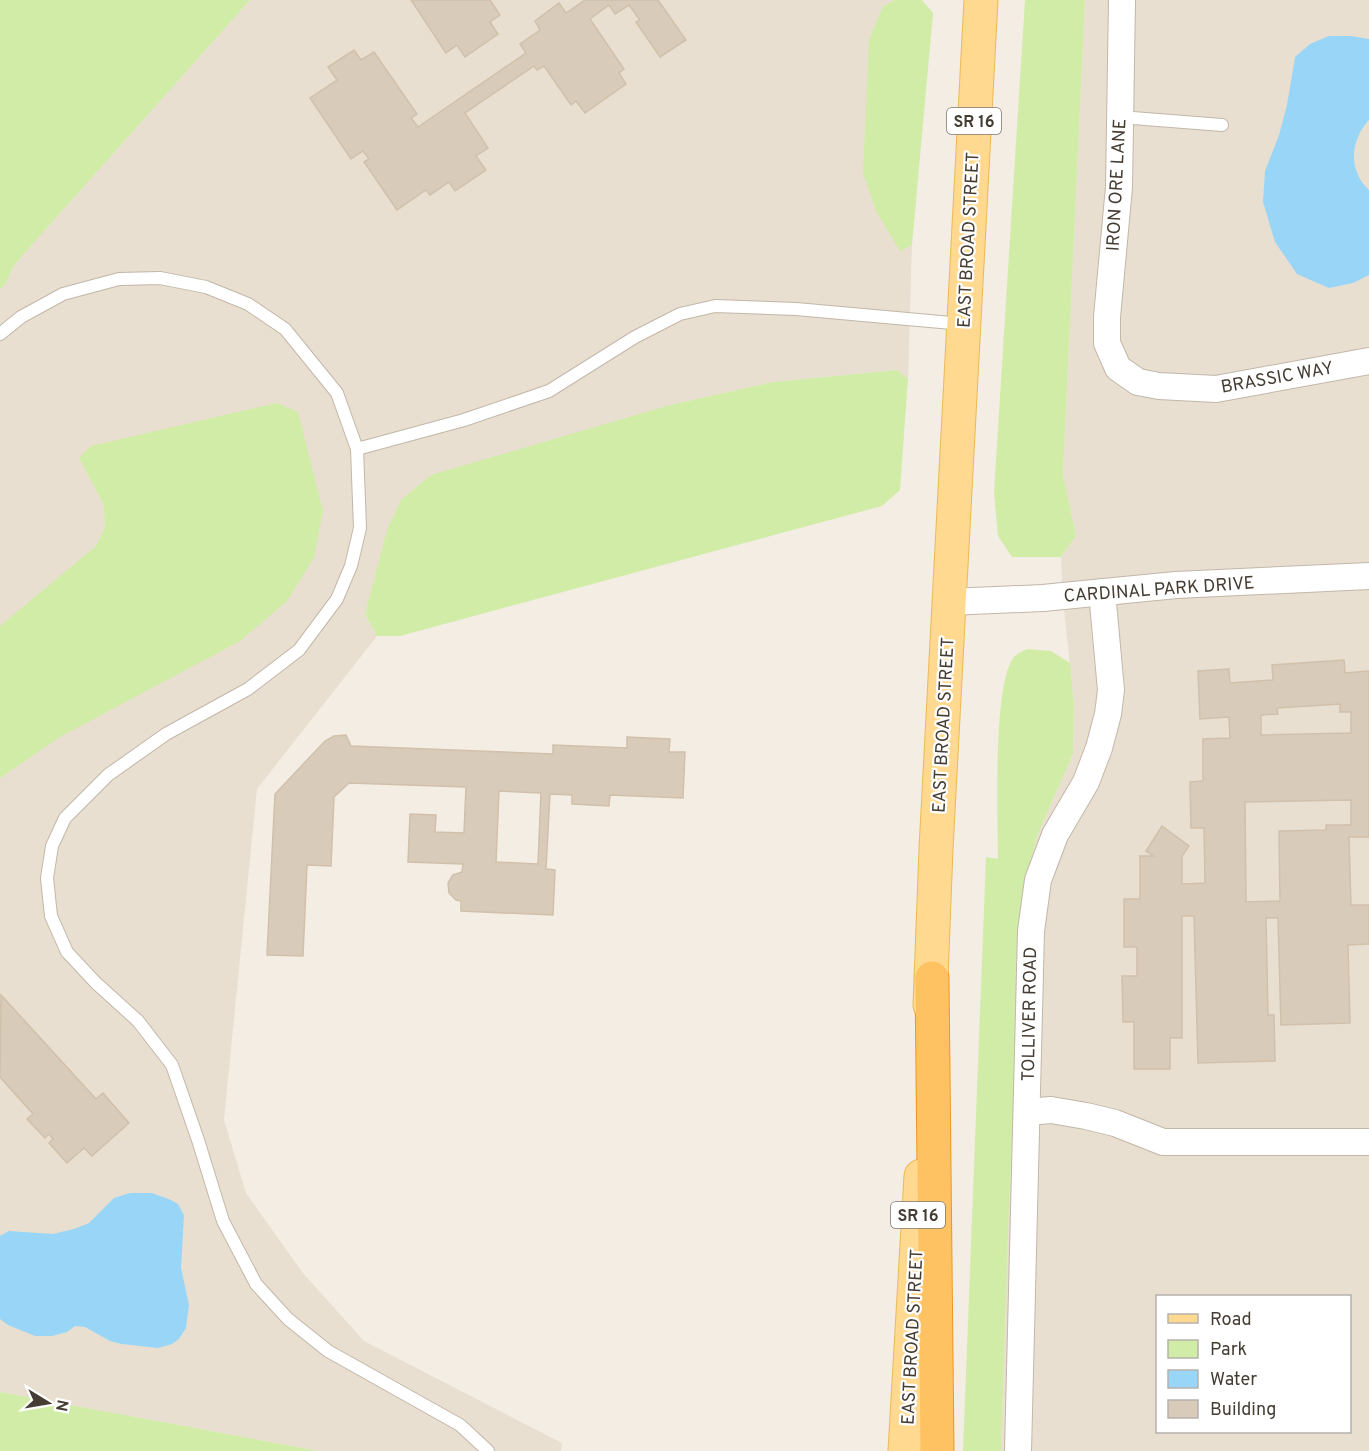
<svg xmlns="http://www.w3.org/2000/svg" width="1369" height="1451" font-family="Overpass,sans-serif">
  <rect width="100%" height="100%" fill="#f3ede3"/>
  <g fill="#e8dfd0" fill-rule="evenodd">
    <path d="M 250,0 L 895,0 L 883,6 L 900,250 L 912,245 L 908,379 L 897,370 L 773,382 L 670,405 L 365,614 L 377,636 L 257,789 L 224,1120 L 246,1193 L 302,1272 L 364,1341 L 562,1443 L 561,1451 L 319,1451 L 0,1392 L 0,289 L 5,285 L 14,265 Z"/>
    <path d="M 1085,0 L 1369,0 L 1369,1451 L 1001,1451 L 1009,1207 L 1024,886 L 1038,834 L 1073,754 L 1074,706 L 1063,599 L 1061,557 L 1076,536 L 1063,474 ZM 1158,1296 L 1350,1296 L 1350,1432 L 1158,1432 Z"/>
  </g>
  <g fill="#d1eca7">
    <path d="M 0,0 L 250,0 L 14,265 L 5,285 L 0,289 Z"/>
    <path d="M 895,0 L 922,0 L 933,13 L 912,245 L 900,251 L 876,211 L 863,173 L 869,40 L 883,6 Z"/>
    <path d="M 1025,0 L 1085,0 L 1063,474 L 1076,536 L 1061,557 L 1012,557 L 998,536 L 994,492 Z"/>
    <path d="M 897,370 L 908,379 L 900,490 L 882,506 L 400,636 L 377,636 L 365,614 L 387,530 L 401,500 L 431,475 L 670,405 L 773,382 Z"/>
    <path d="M 277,403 L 298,412 L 323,511 L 314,558 L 287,601 L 240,641 L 60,737 L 0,778 L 0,626 L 96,546 L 105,528 L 104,505 L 79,458 L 91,446 Z"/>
    <path d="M 1027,649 L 1051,651 L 1070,663 L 1074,706 L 1073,754 L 1038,834 L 1024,886 L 1009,1207 L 1001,1451 L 963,1451 L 986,857 L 998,859 C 998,823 992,679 1015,656 C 1018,653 1023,651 1027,649 Z"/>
    <path d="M 0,1392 L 319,1451 L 0,1451 Z"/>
  </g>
  <g fill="#98d5f7">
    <path d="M 1329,36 L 1351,36 L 1369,39 L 1369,120 C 1350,140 1348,171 1369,190 L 1369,275 L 1353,283 L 1329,288 L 1297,274 L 1275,242 L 1263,202 L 1265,171 L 1279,135 L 1287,105 L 1295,57 L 1310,44 Z"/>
    <path d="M 130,1193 L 152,1193 L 171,1200 L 178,1204 L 184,1215 L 181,1268 L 189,1305 L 186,1328 L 179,1339 L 172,1344 L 158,1348 L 122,1344 L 110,1341 L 85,1327 L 75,1326 L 67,1332 L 52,1336 L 35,1336 L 8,1325 L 0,1319 L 0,1236 L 9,1231 L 53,1234 L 74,1229 L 89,1223 L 114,1198 Z"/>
  </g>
  <g fill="#d9cbba" stroke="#d1c0aa" stroke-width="1.5" fill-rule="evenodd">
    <path d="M 411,0 L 490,0 L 500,15 L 490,22 L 498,34 L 465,57 L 457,45 L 446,53 Z"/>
    <path d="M 585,0 L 658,0 L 686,40 L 660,57 L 636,22 L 640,20 L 629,5 L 615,14 L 609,5 L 590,19 L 624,69 L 619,73 L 626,84 L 585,113 L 576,101 L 571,105 L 544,66 L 537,70 L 534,66 L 465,113 L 488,148 L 476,156 L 486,170 L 455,191 L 449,182 L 430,195 L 426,190 L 397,210 L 364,162 L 369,159 L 363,151 L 351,159 L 310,98 L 337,80 L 328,67 L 354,50 L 361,60 L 374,52 L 417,114 L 411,118 L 418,127 L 526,53 L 520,44 L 540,30 L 535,21 L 559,3 L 566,13 Z"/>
    <path d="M 1344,660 L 1345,673 L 1369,671 L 1369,837 L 1349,837 L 1351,905 L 1369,905 L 1369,944 L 1348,945 L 1350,1023 L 1281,1025 L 1278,918 L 1266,918 L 1268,1015 L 1274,1015 L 1275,1061 L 1198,1063 L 1194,916 L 1182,916 L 1182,1038 L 1170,1038 L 1170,1069 L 1134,1069 L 1134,1022 L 1123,1022 L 1122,976 L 1137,976 L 1137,947 L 1124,947 L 1124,899 L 1140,899 L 1140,856 L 1153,856 L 1146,851 L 1162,826 L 1189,846 L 1182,856 L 1182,884 L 1205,883 L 1204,828 L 1191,828 L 1190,782 L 1203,781 L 1203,739 L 1230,738 L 1229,717 L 1200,719 L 1198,671 L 1229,669 L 1230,683 L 1273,680 L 1272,665 ZM 1340,704 L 1340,712 L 1351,712 L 1351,733 L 1261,735 L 1261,715 L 1278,714 L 1277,708 ZM 1351,800 L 1351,825 L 1326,825 L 1326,830 L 1279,831 L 1280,901 L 1246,902 L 1245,802 Z"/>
    <path d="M 346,735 L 351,746 L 553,754 L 553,745 L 627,748 L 627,737 L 670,739 L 669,752 L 685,752 L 683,798 L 610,795 L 609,806 L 572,804 L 572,795 L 550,794 L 546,869 L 555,870 L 553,915 L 461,911 L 461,901 L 456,900 L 449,893 L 448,883 L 453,875 L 462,872 L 463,864 L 408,862 L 410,814 L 436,815 L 435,832 L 464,833 L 466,787 L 349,783 L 334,797 L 331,866 L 307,865 L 303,956 L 267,955 L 275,794 L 325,741 L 334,736 ZM 499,791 L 541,793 L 538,864 L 496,862 Z"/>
    <path d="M 1,995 L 96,1099 L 103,1093 L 129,1123 L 92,1156 L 84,1148 L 67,1163 L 49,1143 L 53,1139 L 49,1134 L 45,1138 L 27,1119 L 33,1114 L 0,1077 Z"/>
  </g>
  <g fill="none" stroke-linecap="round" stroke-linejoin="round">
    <defs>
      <g id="service">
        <path d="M 1120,117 L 1222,125"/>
        <path d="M 0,334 L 21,317 L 63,294 L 119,279 L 160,278 L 206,287 L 248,304 L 285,329 L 337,393 L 357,449 L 360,528 L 351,566 L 337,599 L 299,650 L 248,689 L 166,734 L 108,775 L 65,818 L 52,846 L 47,878 L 51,916 L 67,952 L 96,983 L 138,1021 L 172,1065 L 198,1140 L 223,1221 L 256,1284 L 288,1319 L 328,1351 L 460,1425 L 488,1451"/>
        <path d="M 357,449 L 464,420 L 549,391 L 635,337 L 680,314 L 715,306 L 796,309 L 963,324"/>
      </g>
      <g id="minor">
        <path d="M 1122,0 L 1119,187 L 1107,317 L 1107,343 L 1118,368 L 1138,382 L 1159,386 L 1216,389 L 1369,361"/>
        <path d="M 949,602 L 1043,598 L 1176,585 L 1369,576"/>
        <path d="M 1027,1112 L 1051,1110 L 1086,1116 L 1115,1123 L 1163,1142 L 1369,1142"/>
        <path d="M 1018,1451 L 1031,931 L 1038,880 L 1055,835 L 1086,782 L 1099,748 L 1108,714 L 1111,690 L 1102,592"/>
      </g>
      <g id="primary">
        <path d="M 930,1005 L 936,849 L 981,0"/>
        <path d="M 905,1451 L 921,1176"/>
      </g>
      <path id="motorway" d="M 932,978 L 937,1451"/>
    </defs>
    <use href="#service" stroke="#c2b7a8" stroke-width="14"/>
    <use href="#minor" stroke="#c2b7a8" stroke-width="28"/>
    <use href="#primary" stroke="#eeb856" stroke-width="35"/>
    <use href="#motorway" stroke="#eb9725" stroke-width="35"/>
    <use href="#service" stroke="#fff" stroke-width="12"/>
    <use href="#minor" stroke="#fff" stroke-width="26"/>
    <use href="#primary" stroke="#ffd990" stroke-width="33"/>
    <use href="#motorway" stroke="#ffc262" stroke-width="33"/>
  </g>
  <g text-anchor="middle" stroke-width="4.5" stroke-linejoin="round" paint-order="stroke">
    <g fill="#fff" stroke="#7d7770" stroke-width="1.5">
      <rect x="947" y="108" width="54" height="26" rx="4.5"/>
      <rect x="891" y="1202" width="54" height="26" rx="4.5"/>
    </g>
    <g font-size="16" font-weight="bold" fill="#453d33">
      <text x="974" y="127">SR 16</text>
      <text x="918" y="1221">SR 16</text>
    </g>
    <g font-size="18" fill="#453d33" stroke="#fff">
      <text transform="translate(1116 185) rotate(-87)" y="6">IRON ORE LANE</text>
      <text transform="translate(968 240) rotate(-87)" y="6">EAST BROAD STREET</text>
      <text transform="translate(1277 377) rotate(-10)" y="6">BRASSIC WAY</text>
      <text transform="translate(1159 589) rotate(-4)" y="6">CARDINAL PARK DRIVE</text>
      <text transform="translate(943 725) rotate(-87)" y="6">EAST BROAD STREET</text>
      <text transform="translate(1029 1014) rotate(-89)" y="6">TOLLIVER ROAD</text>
      <text transform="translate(912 1337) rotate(-87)" y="6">EAST BROAD STREET</text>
    </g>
  </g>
  <rect x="1156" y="1295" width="195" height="138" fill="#ffffff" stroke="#b5b1ad" stroke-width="1.5"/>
  <rect x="1168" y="1314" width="30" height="9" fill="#ffd990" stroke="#b5b1ad" stroke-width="1.5"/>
  <text x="1210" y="1325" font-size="18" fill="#453d33">Road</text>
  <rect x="1168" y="1340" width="30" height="18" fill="#d1eca7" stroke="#b5b1ad" stroke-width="1.5"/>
  <text x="1210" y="1355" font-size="18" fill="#453d33">Park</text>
  <rect x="1168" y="1370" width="30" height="18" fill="#98d5f7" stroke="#b5b1ad" stroke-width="1.5"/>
  <text x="1210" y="1385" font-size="18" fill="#453d33">Water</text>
  <rect x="1168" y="1400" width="30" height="18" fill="#d9cbba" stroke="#b5b1ad" stroke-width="1.5"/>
  <text x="1210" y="1415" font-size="18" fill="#453d33">Building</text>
  <g transform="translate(48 1403) rotate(101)" stroke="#ffffff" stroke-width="4.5" paint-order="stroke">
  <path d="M0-4.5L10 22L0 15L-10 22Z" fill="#453d33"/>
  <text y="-9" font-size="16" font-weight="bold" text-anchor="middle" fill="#453d33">N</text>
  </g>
</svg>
